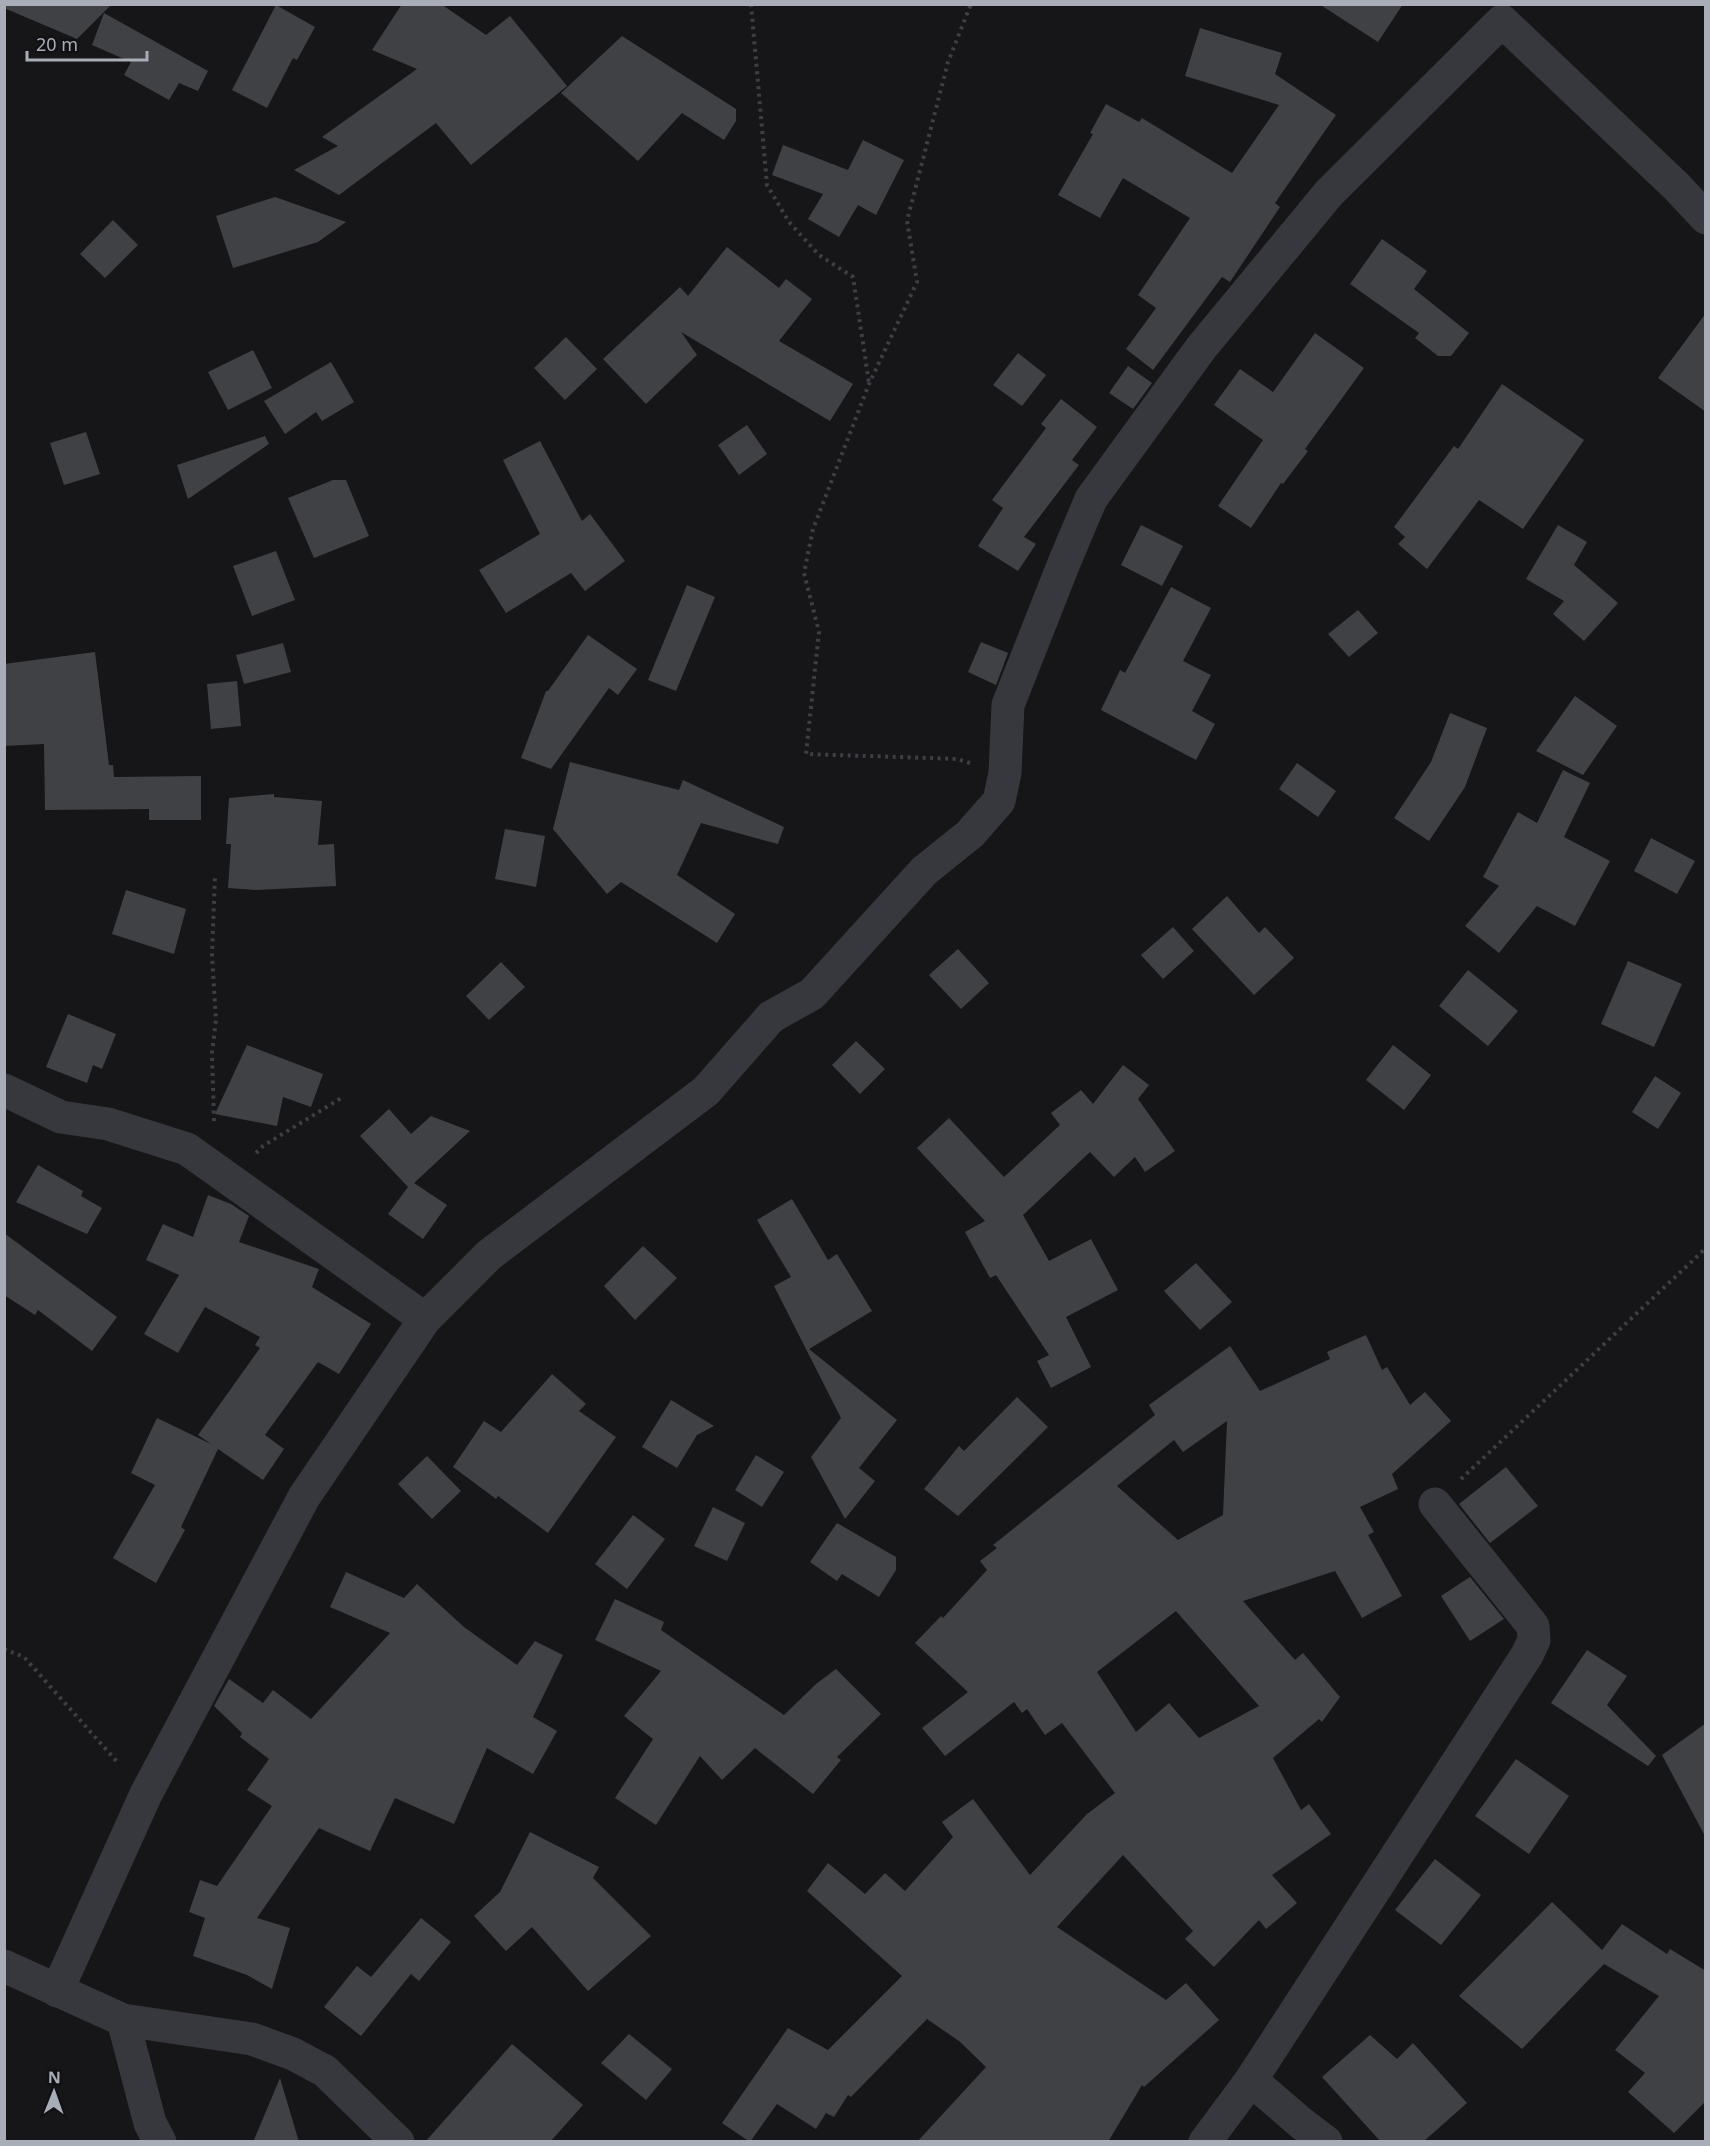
<svg xmlns="http://www.w3.org/2000/svg" width="1710" height="2146" font-family="'Noto Sans',sans-serif">
  <rect width="100%" height="100%" fill="#161618"/>
  <g fill="#404145" fill-rule="evenodd">
    <path d="M 4,4 L 112,4 L 77,39 L 4,8 Z"/>
    <path d="M 402,4 L 441,4 L 486,35 L 510,16 L 567,86 L 471,165 L 436,123 L 339,195 L 294,170 L 338,146 L 322,137 L 417,69 L 372,50 Z"/>
    <path d="M 1319,4 L 1403,4 L 1378,42 Z"/>
    <path d="M 276,5 L 315,27 L 297,60 L 293,58 L 267,108 L 232,90 Z"/>
    <path d="M 104,13 L 208,71 L 198,91 L 179,83 L 169,100 L 124,75 L 131,62 L 92,45 Z"/>
    <path d="M 1200,28 L 1282,53 L 1275,74 L 1336,115 L 1275,203 L 1280,207 L 1230,282 L 1222,277 L 1153,370 L 1126,349 L 1156,308 L 1138,295 L 1190,218 L 1123,178 L 1100,218 L 1058,195 L 1093,134 L 1090,133 L 1106,104 L 1139,122 L 1142,118 L 1232,173 L 1279,105 L 1185,76 Z"/>
    <path d="M 622,36 L 736,109 L 736,121 L 724,140 L 682,113 L 638,161 L 561,93 Z"/>
    <path d="M 863,140 L 904,160 L 876,215 L 858,205 L 839,237 L 808,219 L 823,194 L 772,175 L 783,145 L 848,170 Z"/>
    <path d="M 275,197 L 346,222 L 318,242 L 233,268 L 216,216 Z"/>
    <path d="M 113,220 L 138,245 L 105,278 L 80,254 Z"/>
    <path d="M 1382,239 L 1427,271 L 1414,289 L 1469,333 L 1451,356 L 1438,356 L 1415,338 L 1419,333 L 1350,284 Z"/>
    <path d="M 727,247 L 779,288 L 786,279 L 812,299 L 779,341 L 853,384 L 830,421 L 681,332 L 697,355 L 646,404 L 603,359 L 680,287 L 688,296 Z"/>
    <path d="M 1706,313 L 1706,412 L 1658,378 Z"/>
    <path d="M 1315,333 L 1364,368 L 1305,449 L 1308,451 L 1283,484 L 1281,483 L 1251,528 L 1218,506 L 1263,440 L 1214,405 L 1240,369 L 1273,392 Z"/>
    <path d="M 566,337 L 597,369 L 565,400 L 534,368 Z"/>
    <path d="M 253,350 L 272,388 L 228,410 L 208,372 Z"/>
    <path d="M 1018,353 L 1046,375 L 1022,406 L 993,385 Z"/>
    <path d="M 331,362 L 354,402 L 322,421 L 316,412 L 285,434 L 264,401 Z"/>
    <path d="M 1128,366 L 1152,383 L 1133,409 L 1109,393 Z"/>
    <path d="M 1502,384 L 1584,440 L 1523,529 L 1479,500 L 1427,569 L 1398,544 L 1405,537 L 1394,527 L 1454,446 L 1458,449 Z"/>
    <path d="M 1061,399 L 1097,427 L 1072,460 L 1079,465 L 1024,537 L 1036,544 L 1018,571 L 978,546 L 1003,508 L 992,500 L 1046,428 L 1041,424 Z"/>
    <path d="M 747,425 L 767,454 L 739,475 L 718,445 Z"/>
    <path d="M 86,432 L 100,474 L 64,485 L 50,443 Z"/>
    <path d="M 265,436 L 269,444 L 188,499 L 177,465 Z"/>
    <path d="M 540,441 L 582,521 L 590,514 L 625,561 L 585,591 L 571,573 L 506,613 L 479,570 L 540,534 L 503,460 Z"/>
    <path d="M 333,480 L 346,480 L 369,536 L 314,558 L 288,498 Z"/>
    <path d="M 1141,525 L 1183,546 L 1162,586 L 1121,565 Z"/>
    <path d="M 1558,525 L 1587,542 L 1574,565 L 1618,603 L 1584,641 L 1553,614 L 1564,601 L 1526,579 Z"/>
    <path d="M 276,551 L 295,600 L 252,616 L 233,566 Z"/>
    <path d="M 687,585 L 715,597 L 676,691 L 648,680 Z"/>
    <path d="M 1171,587 L 1211,608 L 1183,661 L 1211,675 L 1192,711 L 1215,724 L 1196,760 L 1101,710 L 1120,670 L 1125,673 Z"/>
    <path d="M 1358,610 L 1378,633 L 1349,657 L 1328,634 Z"/>
    <path d="M 588,635 L 637,669 L 618,695 L 609,688 L 551,769 L 521,758 L 546,691 L 548,691 Z"/>
    <path d="M 981,642 L 1008,653 L 996,685 L 968,672 Z"/>
    <path d="M 283,643 L 291,672 L 244,684 L 236,655 Z"/>
    <path d="M 95,652 L 109,765 L 113,765 L 114,777 L 201,776 L 201,820 L 149,820 L 149,809 L 45,810 L 44,744 L 4,746 L 4,664 Z"/>
    <path d="M 237,681 L 241,726 L 211,729 L 207,684 Z"/>
    <path d="M 1575,696 L 1617,726 L 1583,775 L 1536,751 Z"/>
    <path d="M 1450,713 L 1487,728 L 1465,787 L 1429,841 L 1394,818 L 1431,762 Z"/>
    <path d="M 570,762 L 679,790 L 683,780 L 784,827 L 778,844 L 701,823 L 677,875 L 735,914 L 717,943 L 621,882 L 607,894 L 553,829 Z"/>
    <path d="M 1297,763 L 1336,791 L 1318,817 L 1279,789 Z"/>
    <path d="M 1563,770 L 1590,783 L 1564,837 L 1610,861 L 1575,926 L 1537,906 L 1499,953 L 1465,926 L 1499,886 L 1483,877 L 1518,812 L 1537,823 Z"/>
    <path d="M 274,794 L 274,797 L 322,801 L 318,845 L 334,844 L 336,886 L 256,890 L 228,888 L 231,844 L 226,844 L 229,798 Z"/>
    <path d="M 505,829 L 545,836 L 536,887 L 495,879 Z"/>
    <path d="M 1651,838 L 1695,861 L 1677,894 L 1634,871 Z"/>
    <path d="M 126,890 L 186,909 L 174,954 L 112,934 Z"/>
    <path d="M 1227,896 L 1259,933 L 1265,927 L 1294,958 L 1254,995 L 1192,929 Z"/>
    <path d="M 1173,927 L 1194,951 L 1163,979 L 1141,955 Z"/>
    <path d="M 958,949 L 989,983 L 961,1009 L 929,975 Z"/>
    <path d="M 1628,961 L 1682,984 L 1654,1047 L 1601,1024 Z"/>
    <path d="M 501,962 L 525,987 L 489,1020 L 466,996 Z"/>
    <path d="M 1468,970 L 1518,1011 L 1488,1046 L 1439,1006 Z"/>
    <path d="M 68,1014 L 116,1034 L 102,1069 L 93,1065 L 87,1083 L 46,1067 Z"/>
    <path d="M 856,1041 L 885,1069 L 860,1094 L 832,1065 Z"/>
    <path d="M 247,1045 L 323,1074 L 311,1107 L 283,1097 L 277,1126 L 215,1114 Z"/>
    <path d="M 1393,1045 L 1431,1075 L 1404,1110 L 1366,1080 Z"/>
    <path d="M 1123,1065 L 1149,1085 L 1138,1099 L 1175,1151 L 1145,1172 L 1135,1157 L 1114,1177 L 1090,1152 L 1023,1215 L 1049,1261 L 1091,1239 L 1118,1290 L 1066,1317 L 1091,1367 L 1051,1388 L 1037,1361 L 1049,1355 L 996,1275 L 990,1278 L 965,1232 L 985,1221 L 917,1148 L 949,1118 L 1004,1177 L 1060,1125 L 1051,1113 L 1081,1090 L 1093,1104 Z"/>
    <path d="M 1655,1076 L 1681,1093 L 1658,1129 L 1632,1112 Z"/>
    <path d="M 389,1109 L 411,1134 L 431,1116 L 470,1131 L 414,1183 L 447,1205 L 423,1239 L 388,1214 L 408,1187 L 360,1136 Z"/>
    <path d="M 38,1165 L 83,1191 L 81,1196 L 102,1208 L 87,1234 L 16,1202 Z"/>
    <path d="M 208,1195 L 231,1204 L 249,1216 L 239,1242 L 319,1269 L 312,1287 L 371,1324 L 339,1374 L 318,1362 L 265,1435 L 284,1449 L 263,1480 L 218,1449 L 181,1527 L 185,1530 L 156,1583 L 113,1558 L 155,1485 L 131,1473 L 157,1418 L 211,1444 L 198,1435 L 260,1348 L 255,1345 L 260,1337 L 205,1307 L 178,1353 L 144,1334 L 179,1275 L 146,1260 L 163,1224 L 193,1237 Z"/>
    <path d="M 792,1199 L 828,1260 L 837,1254 L 872,1311 L 809,1349 L 897,1420 L 859,1468 L 875,1481 L 845,1519 L 811,1457 L 841,1418 L 774,1286 L 791,1277 L 757,1220 Z"/>
    <path d="M 4,1233 L 117,1317 L 92,1351 L 38,1310 L 35,1315 L 4,1295 Z"/>
    <path d="M 643,1246 L 677,1278 L 635,1320 L 604,1286 Z"/>
    <path d="M 1196,1263 L 1232,1302 L 1200,1330 L 1164,1291 Z"/>
    <path d="M 1366,1335 L 1382,1370 L 1387,1367 L 1410,1405 L 1425,1392 L 1451,1421 L 1392,1474 L 1398,1489 L 1360,1507 L 1374,1532 L 1368,1535 L 1402,1596 L 1362,1618 L 1335,1571 L 1243,1601 L 1295,1660 L 1303,1653 L 1340,1697 L 1322,1722 L 1319,1719 L 1273,1758 L 1301,1810 L 1309,1804 L 1331,1834 L 1272,1875 L 1297,1903 L 1266,1929 L 1259,1920 L 1214,1967 L 1185,1939 L 1193,1931 L 1123,1855 L 1057,1927 L 1166,2000 L 1186,1983 L 1219,2020 L 1144,2087 L 1142,2085 L 1108,2142 L 917,2142 L 986,2067 L 959,2041 L 927,2019 L 851,2097 L 848,2095 L 834,2117 L 826,2113 L 816,2129 L 777,2104 L 750,2142 L 722,2123 L 788,2028 L 828,2050 L 902,1976 L 807,1891 L 828,1863 L 865,1894 L 885,1873 L 905,1891 L 953,1837 L 942,1822 L 973,1799 L 1030,1875 L 1087,1814 L 1115,1793 L 1062,1723 L 1045,1735 L 1027,1709 L 1022,1713 L 1014,1702 L 945,1756 L 922,1728 L 968,1692 L 915,1643 L 941,1616 L 943,1618 L 987,1570 L 980,1561 L 997,1548 L 993,1545 L 1155,1415 L 1149,1405 L 1230,1346 L 1260,1391 L 1330,1359 L 1327,1352 ZM 1227,1421 L 1223,1515 L 1178,1540 L 1117,1486 L 1174,1440 L 1183,1452 ZM 1176,1611 L 1259,1706 L 1199,1738 L 1169,1703 L 1136,1732 L 1097,1672 Z"/>
    <path d="M 552,1374 L 586,1404 L 579,1411 L 616,1437 L 548,1533 L 498,1496 L 496,1499 L 453,1467 L 484,1421 L 501,1432 Z"/>
    <path d="M 1017,1397 L 1048,1427 L 958,1516 L 924,1489 L 959,1446 L 964,1451 Z"/>
    <path d="M 671,1400 L 714,1426 L 697,1435 L 677,1468 L 642,1447 Z"/>
    <path d="M 756,1455 L 784,1472 L 762,1507 L 735,1490 Z"/>
    <path d="M 427,1456 L 461,1491 L 432,1519 L 398,1484 Z"/>
    <path d="M 1506,1467 L 1538,1506 L 1490,1543 L 1459,1504 Z"/>
    <path d="M 713,1507 L 745,1523 L 727,1561 L 694,1546 Z"/>
    <path d="M 633,1515 L 665,1539 L 627,1589 L 595,1564 Z"/>
    <path d="M 837,1523 L 896,1557 L 896,1570 L 879,1597 L 842,1574 L 837,1581 L 810,1562 Z"/>
    <path d="M 346,1572 L 404,1598 L 417,1584 L 464,1627 L 517,1665 L 535,1641 L 563,1655 L 533,1717 L 557,1731 L 533,1774 L 487,1748 L 454,1824 L 395,1798 L 370,1851 L 319,1828 L 257,1918 L 290,1928 L 272,1989 L 247,1975 L 193,1956 L 205,1918 L 189,1912 L 200,1880 L 217,1886 L 272,1806 L 247,1790 L 269,1759 L 240,1737 L 242,1733 L 214,1706 L 229,1679 L 263,1703 L 273,1690 L 311,1719 L 390,1633 L 330,1607 Z"/>
    <path d="M 1470,1577 L 1504,1619 L 1470,1641 L 1441,1596 Z"/>
    <path d="M 615,1599 L 664,1622 L 661,1630 L 784,1715 L 816,1684 L 836,1669 L 881,1714 L 837,1757 L 841,1760 L 813,1794 L 755,1748 L 722,1780 L 700,1756 L 656,1825 L 615,1798 L 653,1739 L 624,1716 L 661,1671 L 595,1640 Z"/>
    <path d="M 1587,1650 L 1627,1676 L 1607,1705 L 1656,1756 L 1648,1766 L 1551,1703 Z"/>
    <path d="M 1706,1723 L 1706,1838 L 1662,1755 Z"/>
    <path d="M 1516,1759 L 1569,1796 L 1529,1854 L 1475,1816 Z"/>
    <path d="M 530,1832 L 599,1867 L 593,1878 L 651,1936 L 588,1991 L 532,1927 L 506,1951 L 474,1916 L 500,1892 Z"/>
    <path d="M 1435,1859 L 1481,1895 L 1441,1945 L 1395,1910 Z"/>
    <path d="M 1552,1902 L 1602,1950 L 1622,1924 L 1667,1954 L 1670,1949 L 1706,1971 L 1706,2101 L 1674,2133 L 1628,2092 L 1645,2073 L 1615,2050 L 1659,1996 L 1604,1964 L 1522,2049 L 1459,1996 Z"/>
    <path d="M 421,1918 L 451,1942 L 419,1981 L 411,1974 L 361,2036 L 324,2007 L 357,1966 L 371,1977 Z"/>
    <path d="M 629,2034 L 672,2069 L 646,2100 L 601,2063 Z"/>
    <path d="M 1370,2035 L 1397,2059 L 1413,2043 L 1467,2103 L 1423,2142 L 1381,2142 L 1322,2077 Z"/>
    <path d="M 512,2044 L 583,2105 L 550,2142 L 425,2142 Z"/>
    <path d="M 280,2078 L 299,2142 L 253,2142 Z"/>
  </g>
  <g fill="none" stroke-linecap="round" stroke-linejoin="round">
    <g stroke="#3d3f44" stroke-width="4" stroke-dasharray="3 4.5" stroke-linecap="butt">
      <path d="M 751,4 L 767,185 L 789,222 L 819,255 L 853,277 L 869,383"/>
      <path d="M 970,763 L 957,759 L 806,754 L 819,632 L 804,573 L 813,529 L 869,384 L 917,282 L 907,221 L 948,62 L 971,4"/>
      <path d="M 214,1121 L 212,1053 L 216,1020 L 212,955 L 215,875"/>
      <path d="M 256,1153 L 263,1146 L 343,1097"/>
      <path d="M 1461,1479 L 1706,1248"/>
      <path d="M 4,1649 L 24,1657 L 119,1764"/>
    </g>
    <g stroke="#37383d" stroke-width="33">
      <path d="M 4,1090 L 61,1117 L 108,1124 L 187,1149 L 425,1319"/>
      <path d="M 4,1966 L 123,2020 L 252,2039 L 293,2054 L 325,2071 L 398,2142"/>
      <path d="M 57,1991 L 146,1794 L 304,1497 L 425,1319 L 489,1255 L 706,1091 L 771,1017 L 812,994 L 924,871 L 970,834 L 999,801 L 1005,773 L 1008,705 L 1064,563 L 1091,499 L 1201,348 L 1329,193 L 1502,21 L 1676,186 L 1706,218"/>
      <path d="M 123,2020 L 150,2123 L 160,2142"/>
      <path d="M 1251,2080 L 1301,2123 L 1326,2142"/>
      <path d="M 1205,2142 L 1251,2080 L 1527,1655 L 1534,1640 L 1533,1626 L 1435,1504"/>
    </g>
  </g>
  <rect width="1710" height="2146" fill="none" stroke="#a8adb8" stroke-width="12"/>
  <g transform="translate(54 2092) rotate(1)" stroke="#111113" stroke-width="4.5" paint-order="stroke">
  <path d="M0-4.5L10 22L0 15L-10 22Z" fill="#a8adb8"/>
  <text y="-9" font-size="16" font-weight="bold" text-anchor="middle" fill="#a8adb8">N</text>
  </g>
  <path d="M27 51v9h120v-9" fill="none" stroke="#a8adb8" stroke-width="3"/>
  <text x="36" y="51" font-size="18" fill="#a8adb8" stroke="#111113" stroke-width="4.5" paint-order="stroke">20 m</text>
</svg>
